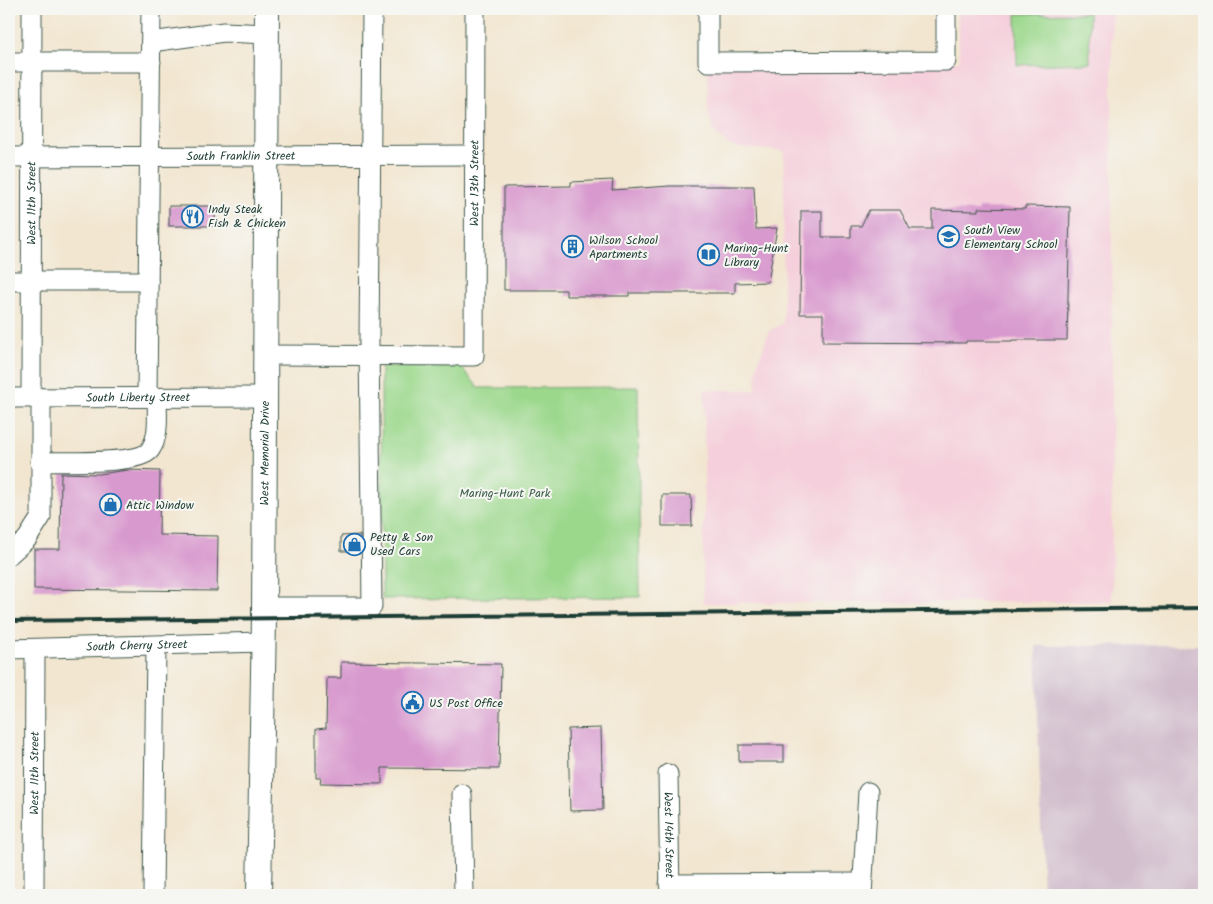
<svg xmlns="http://www.w3.org/2000/svg" width="1213" height="904" font-family="Kalam,sans-serif">
  <rect width="100%" height="100%" fill="#f6f6f2"/>
  <filter id="ink" filterUnits="userSpaceOnUse"><feTurbulence type="fractalNoise" baseFrequency=".02" numOctaves="2"/><feDisplacementMap in="SourceGraphic" scale="10" xChannelSelector="R" yChannelSelector="G"/><feConvolveMatrix kernelMatrix="1 2 1 2 8 2 1 2 1" color-interpolation-filters="sRGB"/></filter>
  <filter id="wash" filterUnits="userSpaceOnUse"><feTurbulence type="fractalNoise" baseFrequency=".0096" numOctaves="4" result="noise"/><feDisplacementMap in="SourceGraphic" scale="20" xChannelSelector="R" yChannelSelector="G"/><feGaussianBlur stdDeviation="1.12" result="paint"/><feColorMatrix in="noise" values="0 0 0 0 0 0 0 0 0 0 0 0 0 0 0 0 0 1.4 0 .05"/><feComposite in="paint" operator="in"/></filter>
  <g filter="url(#wash)">
    <rect width="100%" height="100%" fill="#f2e6d0"/>
    <path fill="#f5cfdb" d="M 957,9 L 1112,9 L 1112,602 L 703,603 L 705,390 L 756,390 L 757,365 L 769,331 L 783,323 L 784,151 L 740,148 L 728,145 L 715,133 L 708,112 L 708,62 L 960,61 Z"/>
    <path fill="#d1bdcc" d="M 1204,645 L 1204,895 L 1043,895 L 1036,646 Z"/>
    <g fill="#9bd88c" stroke="#5d8a60">
      <path d="M 1089,13 L 1090,63 L 1017,65 L 1016,14 Z"/>
      <path d="M 381,366 L 460,366 L 479,388 L 638,387 L 640,597 L 382,599 Z"/>
    </g>
    <g id="blocks">
      <g fill="#d899ce">
        <path d="M 613,180 L 612,190 L 670,186 L 754,186 L 756,229 L 777,228 L 768,282 L 735,283 L 735,293 L 629,293 L 629,296 L 566,296 L 566,290 L 504,290 L 504,187 L 571,186 L 571,182 Z"/>
        <rect x="169" y="206" width="46" height="20"/>
        <path d="M 1025,206 L 1070,207 L 1067,340 L 1012,340 L 1012,341 L 966,341 L 966,343 L 823,342 L 823,314 L 800,314 L 801,211 L 822,211 L 822,237 L 851,237 L 851,226 L 861,226 L 869,210 L 900,210 L 910,229 L 932,229 L 932,210 L 978,211 L 978,208 L 1025,209 Z"/>
        <path d="M 128,470 L 160,471 L 159,535 L 218,536 L 217,591 L 34,589 L 34,549 L 60,549 L 61,473 L 99,474 Z"/>
        <path d="M 662,495 L 691,495 L 692,526 L 662,526 Z"/>
        <path d="M 360,535 L 360,551 L 341,551 L 341,536 Z"/>
        <path d="M 341,662 L 501,664 L 499,769 L 382,768 L 382,784 L 320,783 L 321,778 L 316,778 L 316,729 L 326,728 L 327,678 L 341,678 Z"/>
        <path d="M 601,728 L 603,810 L 570,811 L 568,729 Z"/>
        <rect x="739" y="745" width="45" height="17"/>
      </g>
    </g>
  </g>
  <g filter="url(#ink)">
    <use href="#blocks" fill-opacity="0" stroke="#3f564b" stroke-width="1"/>
    <g fill="none" stroke-linecap="round" stroke-linejoin="round">
      <defs>
        <g id="minor">
          <path d="M 708,9 L 708,62 L 946,61 L 946,9"/>
          <path d="M 151,42 L 224,32 L 267,34"/>
          <path d="M 9,62 L 151,62"/>
          <path id="s1" d="M 9,157 L 475,155"/>
          <path d="M 9,281 L 148,281"/>
          <path id="s2" d="M 267,355 L 474,356 L 475,9"/>
          <path d="M 147,397 L 151,9"/>
          <path id="s3" d="M 9,398 L 266,397"/>
          <path id="s4" d="M 31,398 L 32,9"/>
          <path d="M 40,462 C 61,461 139,465 150,450 C 160,436 157,414 157,397"/>
          <path d="M 9,555 L 27,539 L 41,517 L 41,398"/>
          <path d="M 264,607 L 372,607 L 369,343 L 372,9"/>
          <path id="s5" d="M 9,649 L 264,642"/>
          <path id="s6" d="M 668,774 L 670,895"/>
          <path d="M 462,794 L 464,895"/>
          <path d="M 669,884 L 862,883"/>
          <path id="s7" d="M 34,895 L 35,649"/>
          <path d="M 153,895 L 156,647"/>
          <path d="M 862,895 L 868,792"/>
        </g>
        <g id="major">
          <path id="s8" d="M 259,895 L 264,618 L 267,9"/>
        </g>
      </defs>
      <use href="#minor" stroke="#3f564b" stroke-width="21"/>
      <use href="#major" stroke="#3f564b" stroke-width="26"/>
      <use href="#minor" stroke="#fff" stroke-width="19"/>
      <use href="#major" stroke="#fff" stroke-width="24"/>
      <path stroke="#1f3d34" stroke-width="4" d="M 9,621 L 1204,608"/>
    </g>
  </g>
  <defs>
    <symbol id="restaurant-ring" viewBox="-11 -11 22 22"><circle r="9.5" fill="#f6f6f2" stroke="#1f6fb2" stroke-width="1.5"/><path d="M-5-6h1v4h1v-4h1v4h1v-4h1v5L-1.5 .5V6h-2V.5L-5-1ZM5-6V6H3V1.5H1.5Q1.5-4 5-6Z" fill="#1f6fb2"/></symbol>
    <symbol id="school-ring" viewBox="-11 -11 22 22"><circle r="9.5" fill="#f6f6f2" stroke="#1f6fb2" stroke-width="1.5"/><path d="M0-5L7-2L0 1L-7-2ZM-4 1L0 2.5L4 1V4Q0 6-4 4Z" fill="#1f6fb2"/></symbol>
    <symbol id="building-ring" viewBox="-11 -11 22 22"><circle r="9.5" fill="#f6f6f2" stroke="#1f6fb2" stroke-width="1.5"/><path d="M-4-6H4V6H1V3H-1V6H-4ZM-2.5-4.3h1.7v1.8h-1.7ZM.8-4.3h1.7v1.8H.8ZM-2.5-1h1.7V.8h-1.7ZM.8-1h1.7V.8H.8Z" fill="#1f6fb2"/></symbol>
    <symbol id="library-ring" viewBox="-11 -11 22 22"><circle r="9.5" fill="#f6f6f2" stroke="#1f6fb2" stroke-width="1.5"/><path d="M-6-4Q-3-5.5-.7-3.5V5Q-3 3-6 4ZM6-4Q3-5.5 .7-3.5V5Q3 3 6 4Z" fill="#1f6fb2"/></symbol>
    <symbol id="shop-ring" viewBox="-11 -11 22 22"><circle r="9.5" fill="#f6f6f2" stroke="#1f6fb2" stroke-width="1.5"/><path d="M-5-2.5h2.3a2.7 3.5 0 0 1 5.4 0H5L5.5 6h-11ZM-1.5-2.5h3a1.5 2.3 0 0 0-3 0Z" fill="#1f6fb2"/></symbol>
    <symbol id="civic-ring" viewBox="-11 -11 22 22"><circle r="9.5" fill="#f6f6f2" stroke="#1f6fb2" stroke-width="1.5"/><path d="M-.6-6.5H3V-4.5H.6V-3L4-1V1h2V6H-6V1h2V-1L-.6-3ZM-1.2 2.5V6h2.4V2.5Z" fill="#1f6fb2"/></symbol>
  </defs>
  <g fill-rule="evenodd">
    <use href="#restaurant-ring" x="180" y="204" width="25" height="25"/>
    <use href="#school-ring" x="936" y="224" width="25" height="25"/>
    <use href="#building-ring" x="560" y="234" width="25" height="25"/>
    <use href="#library-ring" x="696" y="242" width="25" height="25"/>
    <use href="#shop-ring" x="98" y="492" width="25" height="25"/>
    <use href="#shop-ring" x="342" y="532" width="25" height="25"/>
    <use href="#civic-ring" x="400" y="690" width="25" height="25"/>
  </g>
  <g text-anchor="middle" stroke-width="4" stroke-linejoin="round" paint-order="stroke">
    <g font-size="12" fill="#1f3d34" stroke="#f6f6f2">
      <text dy="4" stroke="none"><textPath href="#s1" startOffset="232">South Franklin Street</textPath></text>
      <text dy="4" stroke="none"><textPath href="#s2" startOffset="380">West 13th Street</textPath></text>
      <text dy="4" stroke="none"><textPath href="#s4" startOffset="195">West 11th Street</textPath></text>
      <text dy="4" stroke="none"><textPath href="#s3" startOffset="129">South Liberty Street</textPath></text>
      <text dy="4" stroke="none"><textPath href="#s8" startOffset="442">West Memorial Drive</textPath></text>
      <text dy="4" stroke="none"><textPath href="#s5" startOffset="128">South Cherry Street</textPath></text>
      <text dy="4" stroke="none"><textPath href="#s7" startOffset="122">West 11th Street</textPath></text>
      <text dy="4" stroke="none"><textPath href="#s6" startOffset="61">West 14th Street</textPath></text>
    </g>
    <g font-size="12" fill="#1f3d34" stroke="#f6f6f2" text-anchor="start">
      <text x="208" y="213">Indy Steak<tspan x="208" dy="14">Fish &amp; Chicken</tspan></text>
      <text x="964" y="234">South View<tspan x="964" dy="14">Elementary School</tspan></text>
      <text x="589" y="244">Wilson School<tspan x="589" dy="14">Apartments</tspan></text>
      <text x="724" y="252">Maring-Hunt<tspan x="724" dy="14">Library</tspan></text>
      <text x="126" y="509">Attic Window</text>
      <text x="370" y="541">Petty &amp; Son<tspan x="370" dy="14">Used Cars</tspan></text>
      <text x="429" y="707">US Post Office</text>
    </g>
    <g font-size="12" fill="#385c46" stroke="#f6f6f2">
      <text x="505" y="497">Maring-Hunt Park</text>
    </g>
  </g>
  <rect width="1213" height="904" fill="none" stroke="#f6f6f2" stroke-width="30"/>
</svg>
